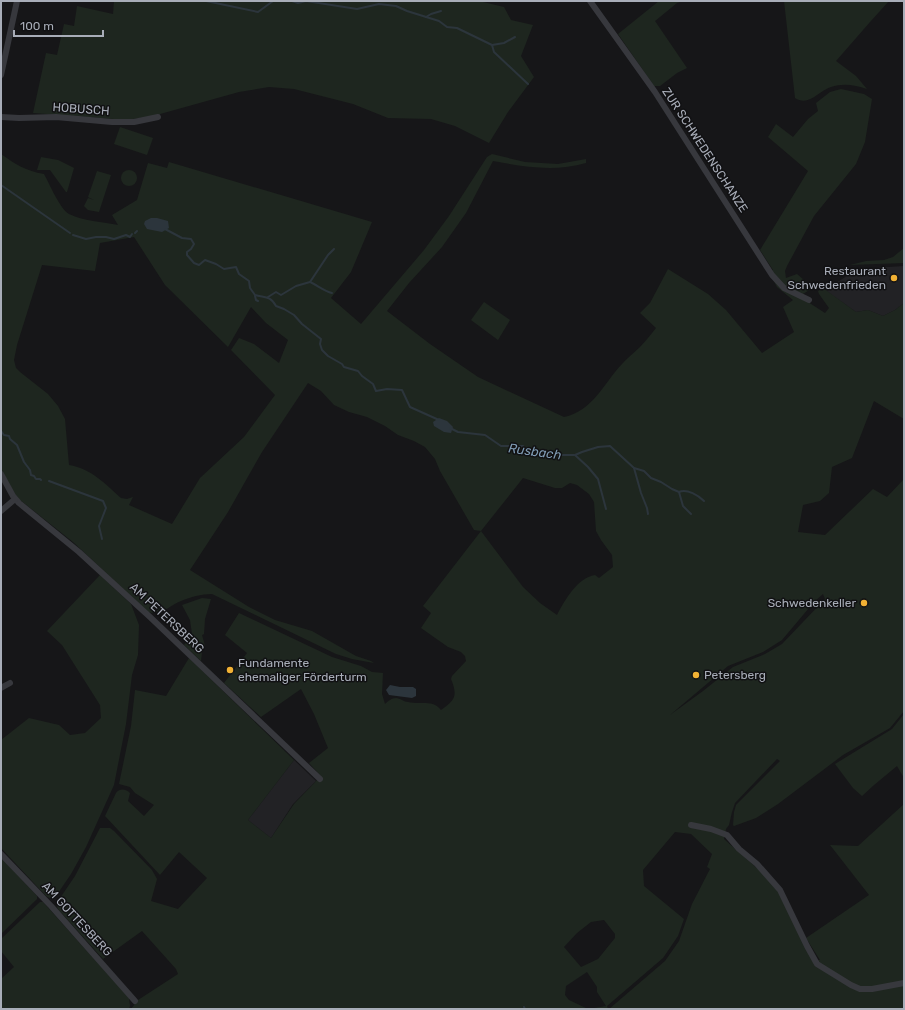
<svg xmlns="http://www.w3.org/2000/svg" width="905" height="1010" font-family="Rubik,sans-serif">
  <rect width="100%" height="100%" fill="#161618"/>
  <g fill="#222225">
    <path d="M 904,266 L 904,303 L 895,310 L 883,316 L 868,310 L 856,312 L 825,290 L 847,276 L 858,272 L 858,269 Z"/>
    <path d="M 294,760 L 316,781 L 293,804 L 271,838 L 248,820 Z"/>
  </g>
  <g fill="#1e261f" fill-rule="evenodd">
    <path d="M 114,1 L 479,1 L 504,7 L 511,20 L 533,25 L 521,56 L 534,77 L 508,112 L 489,143 L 455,126 L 431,119 L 388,118 L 353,104 L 294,89 L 269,87 L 239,92 L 153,116 L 127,120 L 33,113 L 46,53 L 57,55 L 64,24 L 74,26 L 77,6 L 113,14 Z"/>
    <path d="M 659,1 L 684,1 L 677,3 L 655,21 L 687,68 L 677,73 L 660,86 L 654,86 L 618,34 Z"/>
    <path d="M 784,1 L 889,1 L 870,22 L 836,61 L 856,76 L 867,89 C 855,85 843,83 831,87 C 818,91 809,107 795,98 Z"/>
    <path d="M 841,89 L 864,94 L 872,99 L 865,142 L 856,164 L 814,216 L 787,266 L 785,271 L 786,278 L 797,274 L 811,286 L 811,289 L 803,294 L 808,302 L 825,313 L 829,308 L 819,294 L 818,291 L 823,288 L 856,312 L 868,310 L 883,316 L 895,310 L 904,303 L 904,419 L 874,401 L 852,458 L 832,467 L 829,493 L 820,501 L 803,505 L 798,532 L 825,535 L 873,489 L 887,497 L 904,479 L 904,711 L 890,728 L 843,755 L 778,804 L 756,818 L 734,826 L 733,825 L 734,812 L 736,805 L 780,761 L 777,759 L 735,803 L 732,812 L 729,825 L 726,829 L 724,839 L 758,869 L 779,892 L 813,960 L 820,960 L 806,938 L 869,895 L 830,845 L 858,846 L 904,804 L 904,1009 L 609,1009 L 665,961 L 679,941 L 692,904 L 710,869 L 707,867 L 712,854 L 691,834 L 675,832 L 643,870 L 644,886 L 684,919 L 678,936 L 663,958 L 607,1006 L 608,1009 L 131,1009 L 138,1000 L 178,974 L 176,969 L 142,931 L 103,959 L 58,909 L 56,904 L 75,876 L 100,828 L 110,828 L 114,831 L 152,870 L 157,879 L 151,901 L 178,909 L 207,878 L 179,852 L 160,875 L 105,816 L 116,793 C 120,788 126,789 130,793 L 128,801 L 144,816 L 154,805 L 135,793 L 130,787 L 119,784 L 131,726 L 135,690 L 166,696 L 189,658 L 294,760 L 248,820 L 271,838 L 294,804 L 321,776 L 309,763 L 328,748 L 314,714 L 301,689 L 261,717 L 224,683 L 247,653 L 225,635 L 239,613 L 332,657 L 361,666 L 372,672 L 383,673 L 382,694 L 385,704 C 388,701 392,698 396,698 C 400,698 404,702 408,702 C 420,705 433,699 441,710 C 455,700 458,696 451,679 L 452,676 L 466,661 L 465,656 L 461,652 L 448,647 L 421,628 L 431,613 L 423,606 L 481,531 L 474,530 L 440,471 L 435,459 L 425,447 L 414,441 L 398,435 L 385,426 L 367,417 L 349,412 L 334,405 L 321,391 L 308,383 L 262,452 L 228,512 L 190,570 L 249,607 L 275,620 L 312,631 L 356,656 L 371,661 L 374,663 L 352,659 L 336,654 L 212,594 C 201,594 191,597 181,601 C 170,605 162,616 148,612 L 73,542 L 20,500 L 15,494 L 1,469 L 1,154 C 15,164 26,171 44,174 C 49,183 60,209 69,214 C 82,221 104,222 118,225 L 112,215 L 137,200 L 148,163 L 167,168 L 169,162 L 372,222 L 351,272 L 331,298 L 361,324 L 424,250 L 449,216 L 487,157 L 492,154 L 525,162 L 558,164 L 586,159 L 586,163 C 555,172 524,167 493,161 L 466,213 L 442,247 L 409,283 L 387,311 L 430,344 L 478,377 L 564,417 C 593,411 603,384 622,364 C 627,358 634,353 640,347 C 646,341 651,334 656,328 L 640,313 L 650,303 L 668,269 L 708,294 L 726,310 L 762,353 L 794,332 L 783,307 L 793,300 L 777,287 L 769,272 L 773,270 L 760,250 L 808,171 L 768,137 L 776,124 L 793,137 L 808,119 L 818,111 L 816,103 L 830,92 ZM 134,237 L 165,285 L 228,347 L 251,307 L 266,323 L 288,340 L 279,363 L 254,344 L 239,338 L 231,350 L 275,395 L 244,437 L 200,478 L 172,524 L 129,505 L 133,497 L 127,499 L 121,498 C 104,483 92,469 69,465 L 65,419 L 58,406 L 48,394 L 20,372 L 16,368 L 14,360 L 17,345 L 42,265 L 95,271 L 100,243 ZM 523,478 L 555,488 L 562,488 L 570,483 L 577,485 L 589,494 L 594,502 L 596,531 L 601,540 L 612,555 L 613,567 L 599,578 L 595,575 C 577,578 565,600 557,615 L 540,603 L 523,587 L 481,531 ZM 823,594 L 825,599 L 782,644 L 765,654 L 733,667 L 703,691 L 670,715 L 728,666 L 763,652 L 782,640 L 814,602 ZM 604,920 L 615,934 L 615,938 L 598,959 L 581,967 L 564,947 L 577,933 L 591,922 ZM 587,972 L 597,987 L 597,992 L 606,1006 L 588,1009 L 569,1000 L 565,995 L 566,986 Z"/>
    <path d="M 120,127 L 153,138 L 147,155 L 114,144 Z"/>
    <path d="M 41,157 L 58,160 L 74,168 L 67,192 L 66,192 L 50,170 L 37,170 Z"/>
    <circle cx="129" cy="178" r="8"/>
    <path d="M 97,171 L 111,175 L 99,212 L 88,210 L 84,206 L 88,198 L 94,200 L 88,197 Z"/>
    <path d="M 904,248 L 904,263 L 850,265 L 866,261 L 884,260 L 893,257 Z"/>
    <path d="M 484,302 L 510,320 L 498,340 L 471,320 Z"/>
    <path d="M 100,575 L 131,604 L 139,625 L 138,655 L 132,675 L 126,724 L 114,785 L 86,847 L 71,874 L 56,896 L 50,898 L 46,896 L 1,848 L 1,740 L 29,718 L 59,725 L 70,735 L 85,733 L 101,718 L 100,705 L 62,645 L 47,631 Z"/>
    <path d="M 202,598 L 211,599 L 205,619 L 204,634 L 202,635 L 205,646 L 202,652 L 201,661 L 184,645 L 192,634 L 190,620 L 182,605 Z"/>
    <path d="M 904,714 L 904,778 L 897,766 L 874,785 L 862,796 L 853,788 L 835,764 L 892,729 Z"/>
    <path d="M 1,857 L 37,896 L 37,899 L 1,934 Z"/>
    <path d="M 40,902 L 43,902 L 129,998 L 130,1006 L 129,1009 L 1,1009 L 1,979 L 14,967 L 1,951 L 1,939 Z"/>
  </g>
  <g fill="#2c353c">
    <path d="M 151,218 L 157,218 L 168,221 L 169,228 L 162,232 L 147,229 L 144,224 L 145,221 Z"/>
    <path d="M 439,418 L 447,421 L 453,427 L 451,433 L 444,432 L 434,426 L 433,422 Z"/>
    <path d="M 390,685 L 400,687 L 413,687 L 416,689 L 416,696 L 412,698 L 389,695 L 386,690 Z"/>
  </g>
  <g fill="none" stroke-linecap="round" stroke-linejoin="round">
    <g stroke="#2c353c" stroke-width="2">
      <path d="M 206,1 L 258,12 L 273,1 L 281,1"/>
      <path d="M 292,1 L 298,3 L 306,1 L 357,9 L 379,4 L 396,6 L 407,11 L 439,21 L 447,27 L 457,28 L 492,45 L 494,52 L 528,84"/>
      <path d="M 426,17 L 431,14 L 441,11"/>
      <path d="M 492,45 L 504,43 L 515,37"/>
      <path d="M 1,185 L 70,233"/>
      <path d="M 165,229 L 182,238 L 191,239 L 194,244 L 191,249 L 187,252 L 187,255 L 194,263 L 199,265 L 205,260 L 216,264 L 224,269 L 236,267 L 239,274 L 249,281 L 250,288 L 255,295 C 264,298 270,295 276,306 L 284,309 L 294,315 L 302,324 L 321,339 L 320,344 L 322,350 L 328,356 L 342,364 L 344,367 L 358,371 L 362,376 L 373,384 L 376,391 L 387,389 L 402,390 L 410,407 L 439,420"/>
      <path d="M 135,233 L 137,231"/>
      <path d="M 73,235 L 86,239 L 96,237 L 106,237 L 114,239 L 126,235 L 130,237 L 132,234"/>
      <path d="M 310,282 C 317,285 324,291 332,293"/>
      <path d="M 255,296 L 256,300 L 258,301"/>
      <path d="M 268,297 L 276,292 L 281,295 L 296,286 L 310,282 L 328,255 L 334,249"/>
      <path d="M 450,428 L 458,432 L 485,435 L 501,446 L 523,446 L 525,448 L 552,455 L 575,455 L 582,452 L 598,447 L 610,446 L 634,468 L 644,471 L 651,478 L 661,482 L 672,489 L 679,492 C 687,488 699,496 704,501"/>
      <path d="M 1,431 L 4,435 L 9,436 L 10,439 L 17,445 L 24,462 L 30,470 L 31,475 L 34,476 L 36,479 L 40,479 L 41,480"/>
      <path d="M 575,455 L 588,467 L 598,479 L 606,509"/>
      <path d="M 634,468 L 641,493 L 647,508 L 648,514"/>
      <path d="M 49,481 L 103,501 L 106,508 L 99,526 L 102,539"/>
      <path d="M 679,492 L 683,506 L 691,514"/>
      <path d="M 524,1007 L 525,1009"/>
    </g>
    <g stroke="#37383d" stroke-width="6">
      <path d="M 590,1 L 655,92 L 772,275 L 784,288 L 809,300"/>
      <path d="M 1,75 L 17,1"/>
      <path d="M 1,117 L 19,118 L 56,117 L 112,122 L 134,122 L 158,117"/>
      <path d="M 1,474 L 13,496 L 19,503 L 79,552 L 150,617 L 320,779"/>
      <path d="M 1,511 L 15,499"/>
      <path d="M 1,688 L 10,683"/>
      <path d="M 691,825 L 711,829 L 727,835 L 739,849 L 757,864 L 780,890 L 807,946 L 817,964 L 851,985 L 860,989 L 872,989 L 904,983"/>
      <path d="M 1,854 L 51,906 L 135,1001"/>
    </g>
  </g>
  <g fill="#f2b134" stroke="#111113" stroke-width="1.5">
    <circle cx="894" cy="278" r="4"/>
    <circle cx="864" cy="603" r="4"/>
    <circle cx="230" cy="670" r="4"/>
    <circle cx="696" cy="675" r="4"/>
  </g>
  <g text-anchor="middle" stroke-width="3" stroke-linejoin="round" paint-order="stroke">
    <g font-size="12" fill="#a8adb8" stroke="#111113">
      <text transform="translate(81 109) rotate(4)" y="4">HOBUSCH</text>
      <text transform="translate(705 150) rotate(57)" y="4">ZUR SCHWEDENSCHANZE</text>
      <text transform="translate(167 618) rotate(43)" y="4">AM PETERSBERG</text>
      <text transform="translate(77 919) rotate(47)" y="4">AM GOTTESBERG</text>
    </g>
    <g font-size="12" fill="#a8adb8" stroke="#111113" text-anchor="end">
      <text x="886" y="275">Restaurant<tspan x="886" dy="14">Schwedenfrieden</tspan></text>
      <text x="856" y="607">Schwedenkeller</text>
      <text x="238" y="667" text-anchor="start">Fundamente<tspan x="238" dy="14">ehemaliger Förderturm</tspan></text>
      <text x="704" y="679" text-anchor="start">Petersberg</text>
    </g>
    <g font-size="13" font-style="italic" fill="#7f9bb3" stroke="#111113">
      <text transform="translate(535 451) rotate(8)" y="5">Rusbach</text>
    </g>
  </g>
  <rect width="905" height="1010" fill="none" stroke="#a8adb8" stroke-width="4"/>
  <path d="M14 30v6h89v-6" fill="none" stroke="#a8adb8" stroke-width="2"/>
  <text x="20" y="30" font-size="12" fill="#a8adb8" stroke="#111113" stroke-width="3" paint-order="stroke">100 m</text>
</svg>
